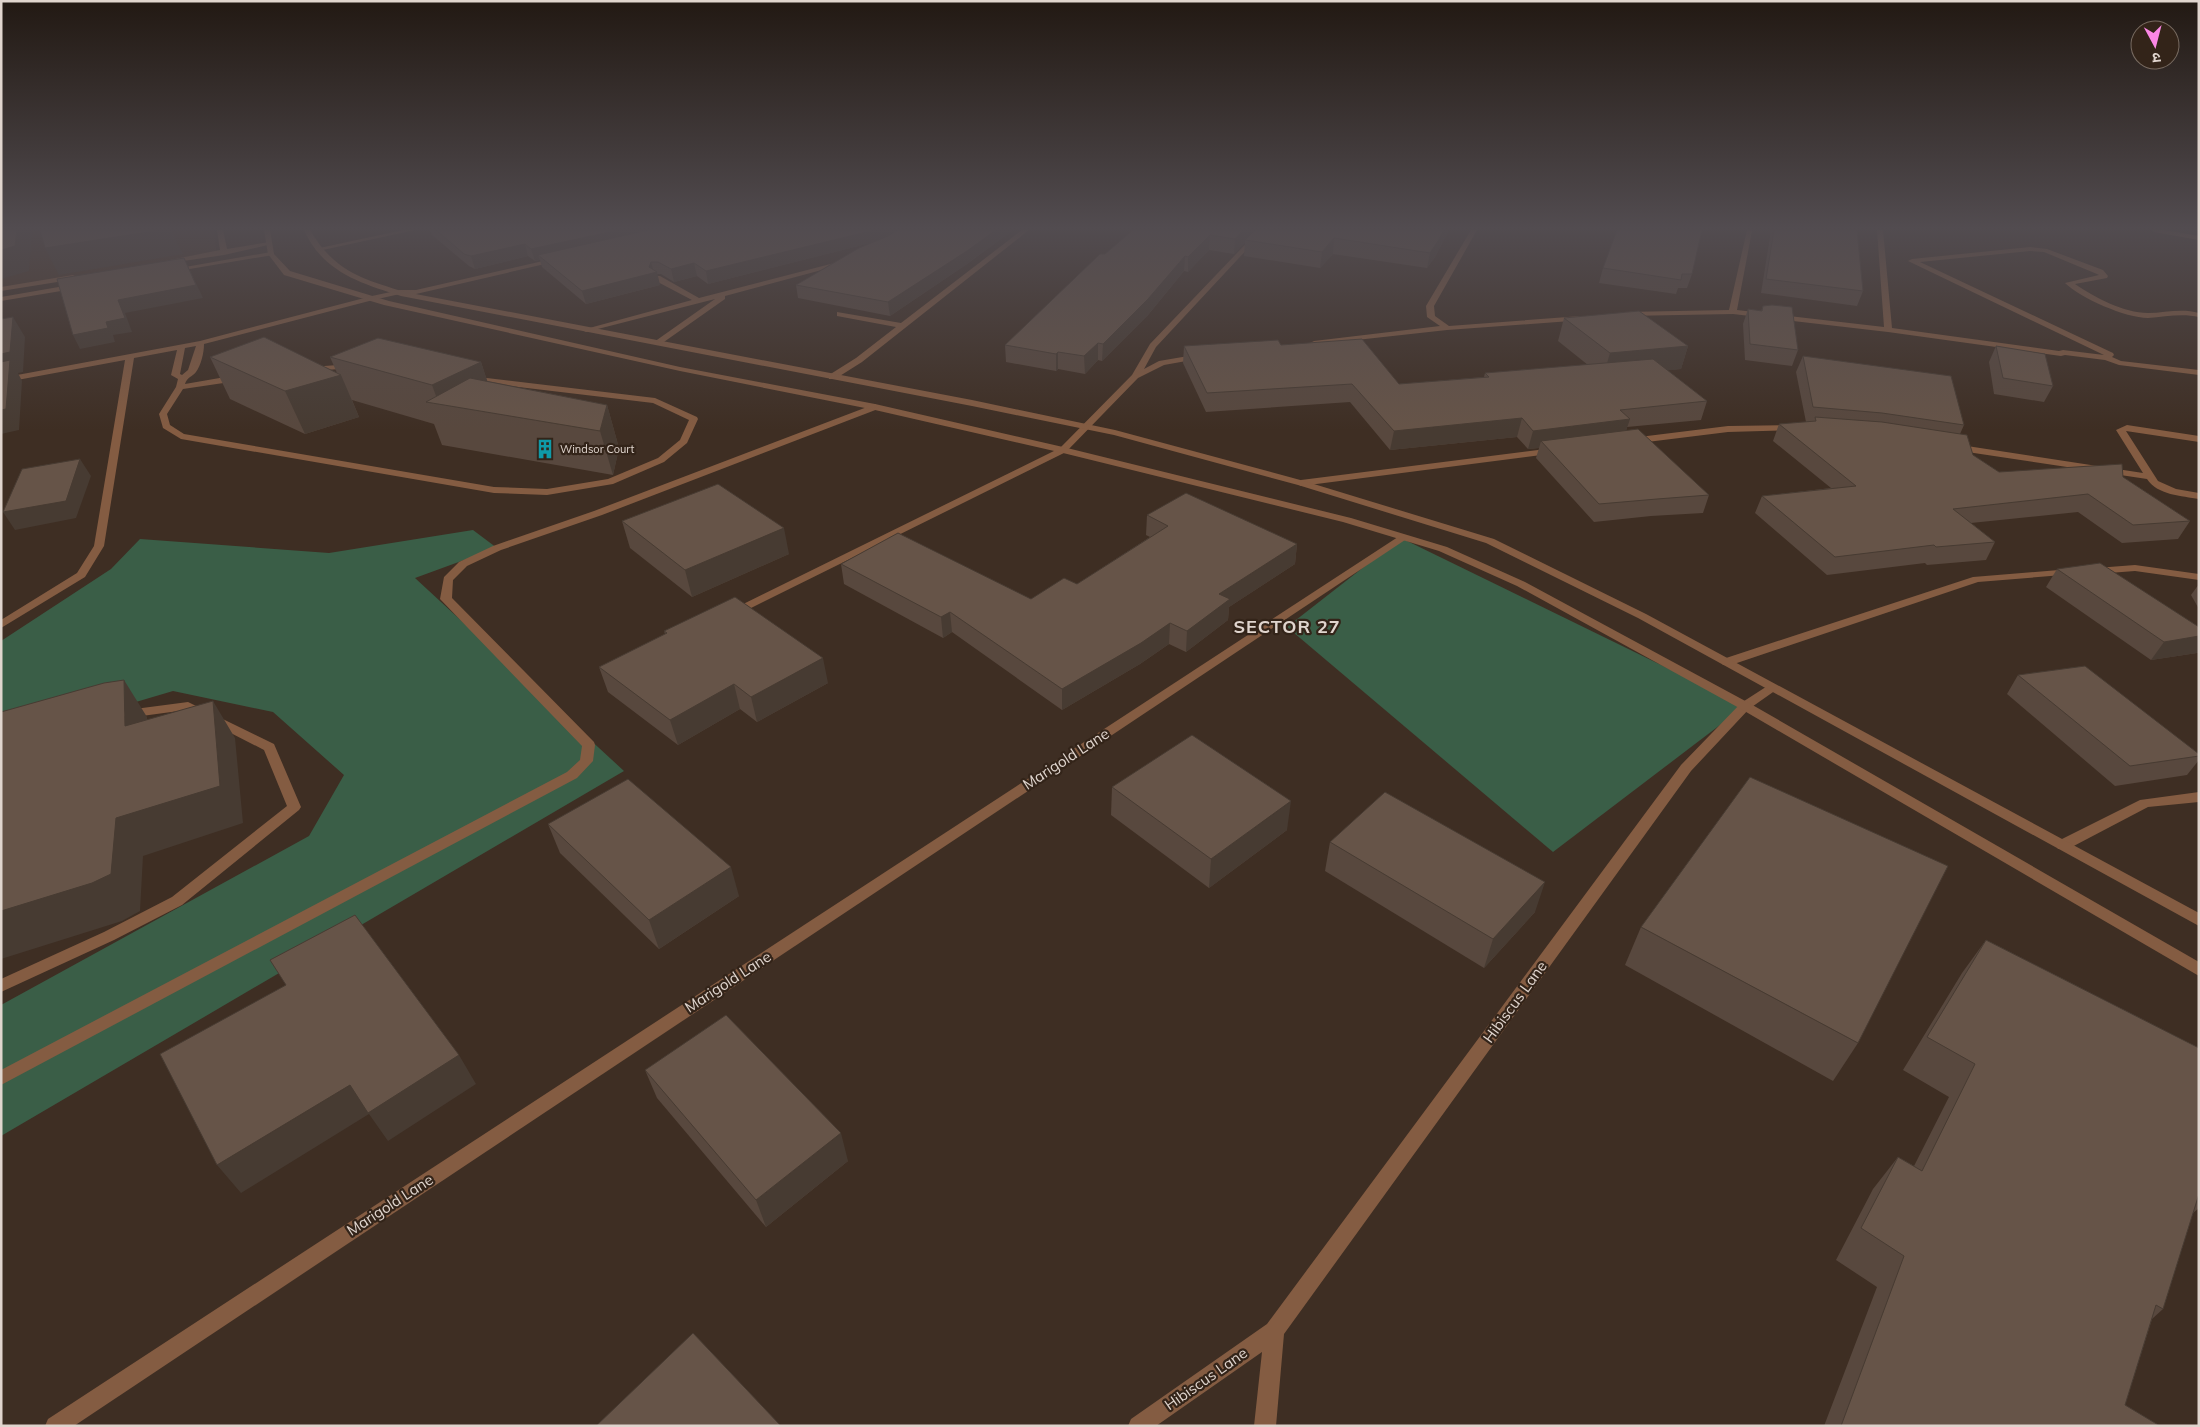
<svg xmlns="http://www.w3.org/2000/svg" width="2200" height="1427" font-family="Mulish,'Noto Sans Devanagari',sans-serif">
  <rect width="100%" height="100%" fill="#3e2e23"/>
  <path fill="#4a3526" d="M 1,230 L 214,230 L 217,256 L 1,290 Z"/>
  <g fill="#3a5e47">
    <path d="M 473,530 L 497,548 L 415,578 L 624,771 L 1,1136 L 1,1005 L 309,836 L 344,775 L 273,712 L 173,691 L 1,742 L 1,641 L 111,569 L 140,539 L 329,553 Z"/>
    <path d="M 1401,538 L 1745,706 L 1553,852 L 1287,627 Z"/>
  </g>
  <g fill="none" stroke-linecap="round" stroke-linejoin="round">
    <g fill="#845c42" fill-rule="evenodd">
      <path d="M 217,230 L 223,230 L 227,249 L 269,242 L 272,244 L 224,255 L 169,263 L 165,261 L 220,250 Z"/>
      <path d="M 73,275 L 77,277 L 76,279 L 1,291 L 1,287 Z"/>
    </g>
    <g fill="#845c42" fill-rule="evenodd">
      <path d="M 403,230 L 415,230 L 318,251 L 315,249 Z"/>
      <path d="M 1022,230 L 1029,230 L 862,362 L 835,379 L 829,379 L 829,375 L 856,358 L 896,327 L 837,316 L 837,312 L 901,323 Z"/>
      <path d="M 1259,230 L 1265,230 L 1156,347 L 1144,369 L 1159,361 L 1200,354 L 1204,356 L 1203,358 L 1164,365 L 1138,378 L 1066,452 L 737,615 L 729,615 L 727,613 L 729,611 L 1060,448 L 1132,375 L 1150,344 Z"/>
      <path d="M 1471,230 L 1477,230 L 1434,306 L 1435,316 L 1449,326 L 1581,316 L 1584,316 L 1584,320 L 1447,330 L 1311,345 L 1310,343 L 1314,341 L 1440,326 L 1427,317 L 1426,306 Z"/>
      <path d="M 1747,230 L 1752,231 L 1737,310 L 1884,327 L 1877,230 L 1883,230 L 1892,328 L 2059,351 L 2063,350 L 2104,355 L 1908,261 L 1912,259 L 2030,247 L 2047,249 L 2103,270 L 2108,276 L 2107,278 L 2075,284 C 2094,297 2124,313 2148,313 C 2165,313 2181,308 2199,313 L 2199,317 C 2181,313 2165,317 2148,318 C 2126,318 2080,298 2065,283 L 2099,275 L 2097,274 L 2044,252 L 2030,251 L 1920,262 L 2113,353 L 2114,355 L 2112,357 L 2121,361 L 2199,370 L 2199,375 L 2119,365 L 2105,360 L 2065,355 L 2061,356 L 1888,332 L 1733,314 L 1625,316 L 1621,314 L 1625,312 L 1729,310 Z"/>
      <path d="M 2151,230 L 2164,230 L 2199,236 L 2199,240 L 2154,232 Z"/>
      <path d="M 271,252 L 274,254 L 273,255 L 172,272 L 168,270 Z"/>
      <path d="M 556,258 L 560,260 L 558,261 L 416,294 L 400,294 L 373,300 L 204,344 C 204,353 201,365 196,372 C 192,377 187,377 185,384 L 237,375 L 241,378 L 237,381 L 183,389 L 167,414 L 170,425 L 184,434 L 494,487 L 547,489 L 608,479 L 658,458 L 680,440 L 689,420 L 653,403 L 467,381 L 466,379 L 470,376 L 655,398 L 697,417 L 698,419 L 687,443 L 664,462 L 613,484 L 547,495 L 494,493 L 181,439 L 163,428 L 159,414 L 176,387 L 178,379 L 171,375 L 177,350 L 134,358 L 104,546 L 85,577 L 1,628 L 1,620 L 77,573 L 94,546 L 125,360 L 1,383 L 1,378 L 200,341 L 372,296 L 400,290 L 416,290 ZM 196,346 L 188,370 L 182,375 L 180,374 L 185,348 Z"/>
      <path d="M 842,261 L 844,262 L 844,264 L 725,296 L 725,299 L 661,344 L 654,342 L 715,299 L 586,332 L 582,330 L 692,300 L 654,280 L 654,276 L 660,276 L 699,298 Z"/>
      <path d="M 76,284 L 79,284 L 79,288 L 1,301 L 1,297 Z"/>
      <path d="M 351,364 L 355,366 L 354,368 L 311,371 L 307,369 L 311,367 Z"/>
      <path d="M 875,404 L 879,407 L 878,409 L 602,515 L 501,550 L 467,566 L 453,580 L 452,598 L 594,742 L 595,745 L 593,761 L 577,778 L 1,1085 L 1,1070 L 567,772 L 580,760 L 582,746 L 440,599 L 444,577 L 459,562 L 493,546 L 594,511 Z"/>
      <path d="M 1793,425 L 1796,426 L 1796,430 L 1728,432 L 1631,444 L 1626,441 L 1631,438 L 1728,426 Z"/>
      <path d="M 2127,425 L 2199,436 L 2199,442 L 2126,431 L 2158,481 L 2176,489 L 2199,493 L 2199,499 C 2182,496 2157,495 2147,479 L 1954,450 L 1949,447 L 1954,444 L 2143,473 L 2116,430 Z"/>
      <path d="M 1554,448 L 1557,449 L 1557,453 L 1301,486 L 1296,483 L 1301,480 Z"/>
      <path d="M 1401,535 L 1406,538 L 1405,540 L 74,1426 L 45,1426 L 48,1419 Z"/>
      <path d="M 2135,565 L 2199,574 L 2199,580 L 2135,571 L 2096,574 L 2091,571 L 2096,568 Z"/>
      <path d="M 2071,569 L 2075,570 L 2076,572 L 2075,574 L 1978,582 L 1731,665 L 1723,665 L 1721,662 L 1723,659 L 1973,577 Z"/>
      <path d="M 1772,683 L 1778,687 L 1776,690 L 1749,709 L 1691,771 L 1284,1334 L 1276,1426 L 1254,1426 L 1262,1352 L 1156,1426 L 1128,1426 L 1131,1419 L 1267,1324 L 1681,765 L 1741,703 Z"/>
      <path d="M 188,702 L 274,744 L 301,807 L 299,810 L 182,905 L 114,940 L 1,992 L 1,979 L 104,932 L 172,897 L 287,806 L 264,750 L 186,710 L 127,718 L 121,714 L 127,710 Z"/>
      <path d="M 2199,792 L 2199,802 L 2148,807 L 2068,849 L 2058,849 L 2056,845 L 2058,841 L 2140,800 Z"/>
    </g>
    <g fill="#845c42" fill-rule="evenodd">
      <path d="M 264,230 L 270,230 L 274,254 L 290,271 L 389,301 L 680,367 L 875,404 L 1063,447 L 1351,518 L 1447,547 L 1525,582 L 1749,703 L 2199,962 L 2199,976 L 1741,709 L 1517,586 L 1439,551 L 1343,522 L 1063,453 L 875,410 L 680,371 L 384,305 L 284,275 L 268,254 Z"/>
      <path d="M 304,230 L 310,230 C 334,271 362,279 405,292 L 972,400 L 1115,430 L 1304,481 L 1494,539 L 1646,614 L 2199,913 L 2199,926 L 1638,618 L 1486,543 L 1298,485 L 1114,435 L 972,406 L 401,296 C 360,283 323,272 304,230 Z"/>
    </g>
  </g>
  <g fill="#58483e">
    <path d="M 430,230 L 1013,230 L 967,264 L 890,316 L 798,298 L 796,285 L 870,243 L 708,284 L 697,276 L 674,282 L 661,274 L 657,274 L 660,285 L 586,304 L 542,267 L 540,260 L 535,261 L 528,256 L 475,269 L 469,266 L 432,235 Z"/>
    <path d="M 1133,230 L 1449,230 L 1435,257 L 1427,268 L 1333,254 L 1320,268 L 1244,256 L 1245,242 L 1234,254 L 1209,250 L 1188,272 L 1184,271 L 1148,315 L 1102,361 L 1098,360 L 1085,374 L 1058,369 L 1056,371 L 1006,362 L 1005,345 Z"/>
    <path d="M 1770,230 L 1857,230 L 1863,291 L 1857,306 L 1761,293 L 1770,237 Z"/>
    <path d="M 1603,268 L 1692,274 L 1687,288 L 1678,288 L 1676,294 L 1599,283 Z"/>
    <path d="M 1763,306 L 1798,350 L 1792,366 L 1745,360 L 1743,324 L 1748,309 L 1761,311 Z"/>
    <path d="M 1564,318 L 1688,346 L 1681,369 L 1667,370 L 1707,401 L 1701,420 L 1627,427 L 1626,431 L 1709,495 L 1703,513 L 1651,516 L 1594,522 L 1536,458 L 1539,448 L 1528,449 L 1517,437 L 1390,450 L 1350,402 L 1206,412 L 1183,363 L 1184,346 L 1281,345 L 1399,384 L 1484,377 L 1485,373 L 1588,365 L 1558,341 Z"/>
    <path d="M 1996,346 L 2053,386 L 2044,402 L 1994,394 L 1989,362 Z"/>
    <path d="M 1803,356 L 1964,425 L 1960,434 L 1973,455 L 1999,472 L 2123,477 L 2190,521 L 2178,539 L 2122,543 L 2078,512 L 1971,523 L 1995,542 L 1986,560 L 1927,565 L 1925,563 L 1827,575 L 1755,513 L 1762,496 L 1831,488 L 1773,441 L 1779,424 L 1806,422 L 1796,372 Z"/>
    <path d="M 210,357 L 337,373 L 330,357 L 481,362 L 487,381 L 607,405 L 619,448 L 613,475 L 442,445 L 434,424 L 352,400 L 359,417 L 305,434 L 230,399 Z"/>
    <path d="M 1147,515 L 1297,544 L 1295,564 L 1229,607 L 1228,620 L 1186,652 L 1169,644 L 1140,664 L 1062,710 L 952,632 L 943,638 L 844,584 L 841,564 L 1031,599 L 1077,584 L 1150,537 L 1146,535 Z"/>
    <path d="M 622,521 L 789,554 L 692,597 L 630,548 Z"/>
    <path d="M 2057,569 L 2199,627 L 2199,652 L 2197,653 L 2151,660 L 2046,587 Z"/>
    <path d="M 2199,584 L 2199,609 L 2191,595 Z"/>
    <path d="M 664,631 L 828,683 L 757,722 L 740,709 L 678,745 L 608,692 L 599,667 L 665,634 Z"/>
    <path d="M 2018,675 L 2199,754 L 2199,760 L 2187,775 L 2115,786 L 2007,694 Z"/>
    <path d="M 1112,787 L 1287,830 L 1209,888 L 1111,815 Z"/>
    <path d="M 548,824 L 739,896 L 659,949 L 560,853 Z"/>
    <path d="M 1330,842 L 1535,912 L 1484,968 L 1325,871 Z"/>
    <path d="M 1641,927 L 1858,1043 L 1833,1081 L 1625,965 Z"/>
    <path d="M 1986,940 L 2199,1048 L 2199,1208 L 2193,1213 L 2163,1309 L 2152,1319 L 2125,1405 L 2160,1426 L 1824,1426 L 1877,1287 L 1836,1260 L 1873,1189 L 1898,1157 L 1914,1166 L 1949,1097 L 1903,1070 L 1962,973 Z"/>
    <path d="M 645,1070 L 848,1161 L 766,1227 L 657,1098 Z"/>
  </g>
  <g fill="#473b32">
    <path d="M 17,230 L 32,230 L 29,271 L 1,279 L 1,250 Z"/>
    <path d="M 161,230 L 171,230 L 183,254 L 59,275 L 45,248 Z"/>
    <path d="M 619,230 L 676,230 L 538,255 L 540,260 L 535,261 L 531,249 Z"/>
    <path d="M 875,230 L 902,230 L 890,238 L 708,284 L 706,271 Z"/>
    <path d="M 996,230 L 1013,230 L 967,264 L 890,316 L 888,302 Z"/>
    <path d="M 1243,230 L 1257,230 L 1245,240 L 1245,242 L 1234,254 L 1235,239 Z"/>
    <path d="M 1444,230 L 1449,230 L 1435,257 L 1427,268 L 1430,253 Z"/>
    <path d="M 1210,235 L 1209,250 L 1188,272 L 1188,257 Z"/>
    <path d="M 1334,238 L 1333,254 L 1320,268 L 1322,252 Z"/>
    <path d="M 525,244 L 528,256 L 475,269 L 471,256 Z"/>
    <path d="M 1185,256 L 1184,271 L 1148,315 L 1102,361 L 1103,344 Z"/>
    <path d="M 184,258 L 203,298 L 125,313 L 132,332 L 113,335 L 115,342 L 80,349 L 73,335 L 118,300 Z"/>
    <path d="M 651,262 L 654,273 L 657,272 L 660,285 L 586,304 L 582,291 L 649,267 Z"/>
    <path d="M 694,263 L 697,276 L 674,282 L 671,269 Z"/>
    <path d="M 13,317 L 25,337 L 23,372 L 18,373 L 22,381 L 19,430 L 1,434 L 1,354 Z"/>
    <path d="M 1098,343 L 1098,360 L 1085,374 L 1084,356 Z"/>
    <path d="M 1688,346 L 1681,369 L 1603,377 L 1610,353 Z"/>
    <path d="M 1058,352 L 1058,369 L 1056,371 L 1056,354 Z"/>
    <path d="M 481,362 L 495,404 L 439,404 L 432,385 Z"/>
    <path d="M 341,375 L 359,417 L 305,434 L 285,391 Z"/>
    <path d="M 607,405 L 619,448 L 613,475 L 600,431 Z"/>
    <path d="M 1522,418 L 1517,437 L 1390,450 L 1394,431 Z"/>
    <path d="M 1630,419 L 1624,437 L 1541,441 L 1539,448 L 1528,449 L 1533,431 Z"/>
    <path d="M 80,459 L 91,476 L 76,518 L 15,530 L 3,512 Z"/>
    <path d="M 784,528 L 789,554 L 692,597 L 685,570 Z"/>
    <path d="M 1297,544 L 1295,564 L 1229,607 L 1228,620 L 1186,652 L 1187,631 L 1219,594 Z"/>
    <path d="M 950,612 L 952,632 L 943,638 L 941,617 Z"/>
    <path d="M 1170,623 L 1169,644 L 1140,664 L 1062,710 L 1062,689 Z"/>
    <path d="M 2199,636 L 2199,652 L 2197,653 L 2151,660 L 2164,642 Z"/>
    <path d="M 823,658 L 828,683 L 757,722 L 751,697 Z"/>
    <path d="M 124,680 L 147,717 L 150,763 L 125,726 Z"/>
    <path d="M 734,684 L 740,709 L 678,745 L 670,720 Z"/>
    <path d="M 213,701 L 235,738 L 243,823 L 143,856 L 140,911 L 122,921 L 1,959 L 1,911 Z"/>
    <path d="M 1291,801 L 1287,830 L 1209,888 L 1211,859 Z"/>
    <path d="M 731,867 L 739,896 L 659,949 L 649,920 Z"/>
    <path d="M 1545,882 L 1535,912 L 1484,968 L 1493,939 Z"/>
    <path d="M 459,1055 L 476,1084 L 388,1141 L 369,1114 L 241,1193 L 217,1165 L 350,1085 Z"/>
    <path d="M 841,1133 L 848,1161 L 766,1227 L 756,1200 Z"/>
  </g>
  <g fill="#665448" stroke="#473b32">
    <path d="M 1,230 L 17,230 L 15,246 L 1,250 Z"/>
    <path d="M 40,230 L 161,230 L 45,248 Z"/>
    <path d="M 436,230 L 619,230 L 531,249 L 525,244 L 471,256 L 464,254 Z"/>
    <path d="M 648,230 L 875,230 L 706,271 L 694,263 L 671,269 L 658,262 L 651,262 L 649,267 L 657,272 L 582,291 L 538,255 Z"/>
    <path d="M 897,230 L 996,230 L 967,251 L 888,302 L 796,285 L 859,248 L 888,236 Z"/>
    <path d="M 1133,230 L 1243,230 L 1235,239 L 1210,235 L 1188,257 L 1185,256 L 1148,299 L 1103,344 L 1098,343 L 1084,356 L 1058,352 L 1056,354 L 1005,345 L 1100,254 L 1105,254 Z"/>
    <path d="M 1255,230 L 1444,230 L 1438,241 L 1430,253 L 1334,238 L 1322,252 L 1245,240 Z"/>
    <path d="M 1617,230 L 1702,230 L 1692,274 L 1682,274 L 1681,280 L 1603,268 Z"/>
    <path d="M 1774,230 L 1857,230 L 1863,291 L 1766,279 Z"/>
    <path d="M 184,258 L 196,285 L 118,300 L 125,318 L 106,322 L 108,328 L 73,335 L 57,279 Z"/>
    <path d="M 1772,305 L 1792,307 L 1798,350 L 1750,344 L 1748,309 L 1762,311 L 1763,306 Z"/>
    <path d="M 1639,311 L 1688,346 L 1610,353 L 1564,318 Z"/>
    <path d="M 13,317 L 10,352 L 1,354 L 1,319 Z"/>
    <path d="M 264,337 L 341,375 L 285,391 L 210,357 Z"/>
    <path d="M 378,338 L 481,362 L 432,385 L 330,357 Z"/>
    <path d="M 1362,339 L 1399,384 L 1489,377 L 1485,373 L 1653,359 L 1707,401 L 1620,410 L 1630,419 L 1533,431 L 1522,418 L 1394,431 L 1352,384 L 1207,393 L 1184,346 L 1278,340 L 1281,345 Z"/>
    <path d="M 1996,346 L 2045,354 L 2053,386 L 2003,378 Z"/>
    <path d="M 1803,356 L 1951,376 L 1964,425 L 1882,413 L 1813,407 Z"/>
    <path d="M 10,360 L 6,409 L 1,410 L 1,362 Z"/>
    <path d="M 470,378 L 607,405 L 600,431 L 426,402 Z"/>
    <path d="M 1815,417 L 1882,422 L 1967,435 L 1973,455 L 1999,472 L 2122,464 L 2123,477 L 2190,521 L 2133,525 L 2088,494 L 1953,509 L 1995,542 L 1936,547 L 1934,545 L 1835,557 L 1762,496 L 1856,486 L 1779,424 L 1816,421 Z"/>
    <path d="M 1638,429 L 1709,495 L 1657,499 L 1599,504 L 1541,441 Z"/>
    <path d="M 80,459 L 66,501 L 3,512 L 22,469 Z"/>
    <path d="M 718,484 L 784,528 L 685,570 L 622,521 Z"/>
    <path d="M 1186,493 L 1297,544 L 1219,594 L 1230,599 L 1187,631 L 1170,623 L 1141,643 L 1062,689 L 950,612 L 941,617 L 841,564 L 898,533 L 1031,599 L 1064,578 L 1077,584 L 1168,526 L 1147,515 Z"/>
    <path d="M 2100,563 L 2199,627 L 2199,636 L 2164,642 L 2057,569 Z"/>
    <path d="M 735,597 L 823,658 L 751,697 L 734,684 L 670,720 L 599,667 L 667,633 L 664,631 Z"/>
    <path d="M 2085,666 L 2199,754 L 2199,756 L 2130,766 L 2018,675 Z"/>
    <path d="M 124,680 L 125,726 L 213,701 L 220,786 L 116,818 L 111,874 L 92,883 L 1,911 L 1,712 L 104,683 Z"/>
    <path d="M 1192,735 L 1291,801 L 1211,859 L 1112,787 Z"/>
    <path d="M 1750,777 L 1948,866 L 1858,1043 L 1641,927 Z"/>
    <path d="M 628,779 L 731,867 L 649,920 L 548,824 Z"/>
    <path d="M 1385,792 L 1545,882 L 1493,939 L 1330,842 Z"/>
    <path d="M 355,915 L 459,1055 L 368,1113 L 350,1085 L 217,1165 L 160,1054 L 286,985 L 270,960 Z"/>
    <path d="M 1986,940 L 2199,1048 L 2199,1194 L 2163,1309 L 2156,1305 L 2125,1405 L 2160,1426 L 1841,1426 L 1904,1256 L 1861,1228 L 1898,1157 L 1922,1171 L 1975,1064 L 1927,1037 Z"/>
    <path d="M 726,1015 L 841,1133 L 756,1200 L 645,1070 Z"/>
    <path d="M 693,1333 L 781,1426 L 596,1426 Z"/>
  </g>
  <linearGradient id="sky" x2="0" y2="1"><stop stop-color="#221913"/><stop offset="0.53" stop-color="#524c50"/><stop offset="1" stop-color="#524c50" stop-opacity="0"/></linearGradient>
  <rect width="2200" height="430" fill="url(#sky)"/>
  <defs>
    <symbol id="building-bare" viewBox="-9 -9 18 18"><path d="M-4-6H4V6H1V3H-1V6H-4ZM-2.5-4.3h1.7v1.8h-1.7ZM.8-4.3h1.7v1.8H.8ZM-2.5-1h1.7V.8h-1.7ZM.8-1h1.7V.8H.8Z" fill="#0f9aa8" stroke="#332419" stroke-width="2.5" paint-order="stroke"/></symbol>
  </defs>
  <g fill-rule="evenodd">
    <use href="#building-bare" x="531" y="435" width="28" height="28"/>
  </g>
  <g text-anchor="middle" stroke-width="4.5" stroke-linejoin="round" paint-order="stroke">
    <g font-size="11" fill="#e0d5ce" stroke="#332419" text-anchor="start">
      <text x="560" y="453">Windsor Court</text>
    </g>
    <g font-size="15" fill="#e0d5ce" stroke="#332419">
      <text transform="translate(1066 759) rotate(-33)" y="5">Marigold Lane</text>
      <text transform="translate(728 982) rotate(-33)" y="5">Marigold Lane</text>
      <text transform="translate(1515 1002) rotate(-54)" y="5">Hibiscus Lane</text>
      <text transform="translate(390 1205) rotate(-33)" y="5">Marigold Lane</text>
      <text transform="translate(1206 1379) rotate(-35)" y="5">Hibiscus Lane</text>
    </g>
    <g font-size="18" font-weight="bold" letter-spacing="1" fill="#e0d5ce" stroke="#332419">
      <text x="1287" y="633">SECTOR 27</text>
    </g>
  </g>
  <rect width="2200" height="1427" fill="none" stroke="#e0d5ce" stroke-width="5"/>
  <g transform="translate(2155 45) rotate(173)"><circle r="24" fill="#332419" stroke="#786b61"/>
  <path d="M0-4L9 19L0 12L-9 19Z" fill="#fb87e5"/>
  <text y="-8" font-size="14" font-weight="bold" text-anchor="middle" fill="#e0d5ce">उ</text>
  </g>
</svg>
